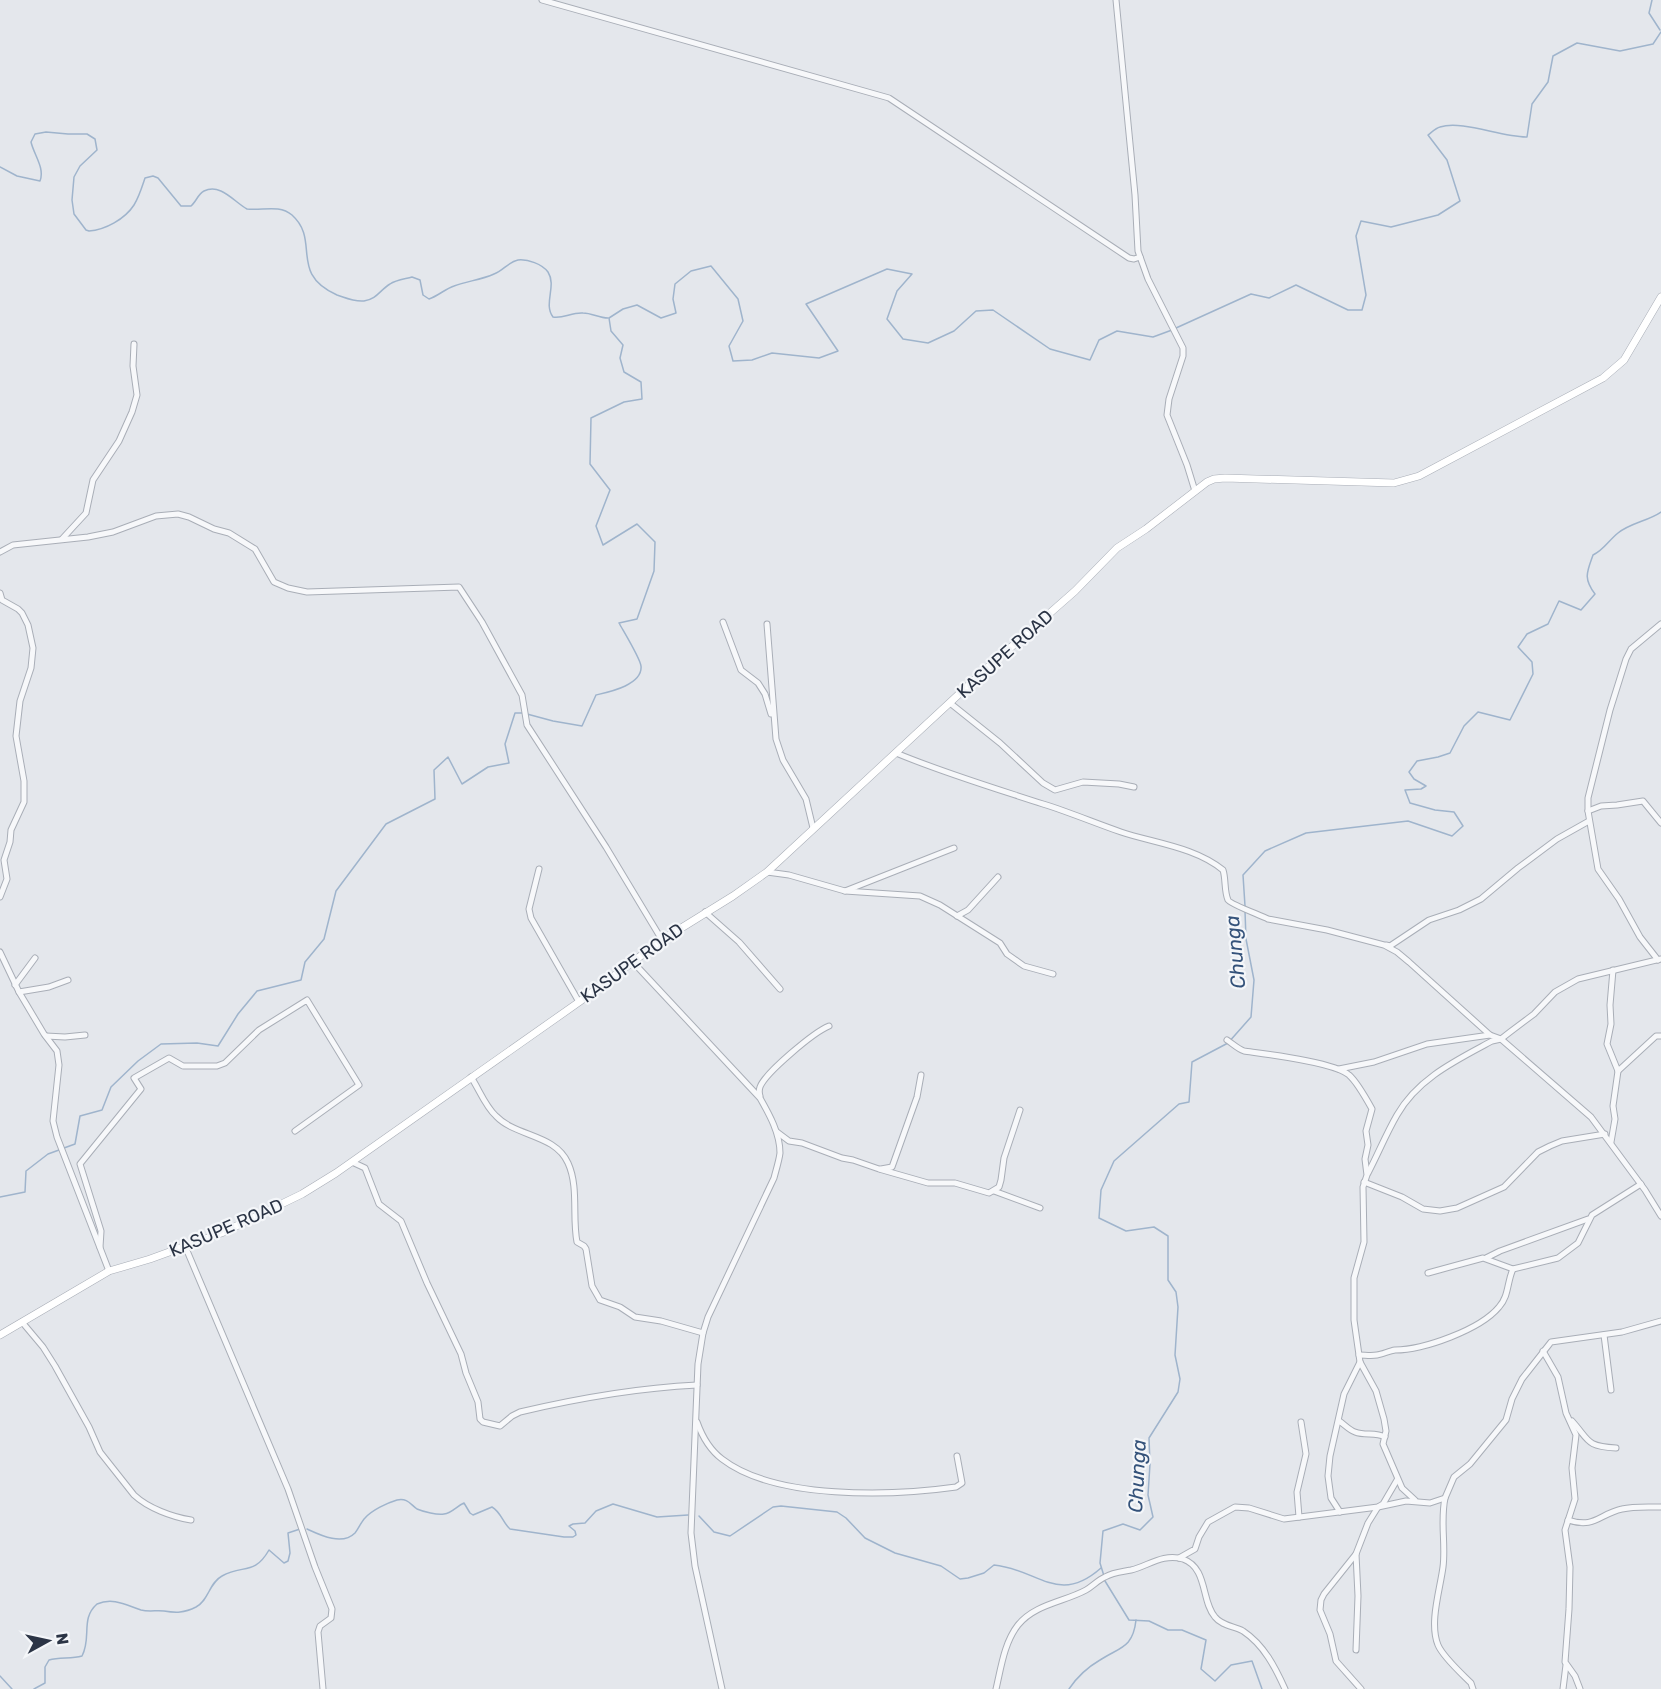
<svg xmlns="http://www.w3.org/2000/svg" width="1661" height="1689" font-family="Rubik,sans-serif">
  <rect width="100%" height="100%" fill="#e4e7ec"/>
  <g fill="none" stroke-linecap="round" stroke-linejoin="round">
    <g stroke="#9fb4cc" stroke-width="1.5">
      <path d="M 1652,0 L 1649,13 L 1660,30"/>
      <path d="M 0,167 L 17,176 L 40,181 C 45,168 34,155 31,142 L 35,134 L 46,132 L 68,134 L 87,134 L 95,139 L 97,150 L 80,166 L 74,177 L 72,200 L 74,214 L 86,230 L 89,231 C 105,230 125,219 134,205 C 139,197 142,187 145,178 L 153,176 L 158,178 L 181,206 L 191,206 C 196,202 198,194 204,191 C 221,183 234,202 247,209 C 262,211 279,204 292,215 C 321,241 288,273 337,295 C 346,298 354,302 364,301 C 377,299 380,290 390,284 C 396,280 405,279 412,277 L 420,280 L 423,295 L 429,299 C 438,296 445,289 454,286 C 467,281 481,280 494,274 C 503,271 508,262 518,260 C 528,259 542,264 548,272 C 557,286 543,304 553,317 C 563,319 572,312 583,313 C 592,313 599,318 608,318"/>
      <path d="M 1176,328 L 1251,294 L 1269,298 L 1296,285 L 1348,310 L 1362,310 L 1366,295 L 1356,236 L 1361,221 L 1391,227 L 1438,215 L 1460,201 L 1447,160 L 1428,135 C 1432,132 1436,128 1440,127 C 1462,120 1501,137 1527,137 L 1532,104 L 1548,82 L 1553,56 L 1577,43 L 1620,51 L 1653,44 L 1661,32"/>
      <path d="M 527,714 L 553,721 L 582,726 L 596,695 C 609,692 643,685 641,666 C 640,658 624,632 619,623 L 637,619 L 654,571 L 655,542 L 637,524 L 603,545 L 596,526 L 610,490 L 590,464 L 591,418 L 624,402 L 642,399 L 641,382 L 624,372 L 620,358 L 623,345 L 611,331 L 609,318 L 623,309 L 637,305 L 661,318 L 676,313 L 673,299 L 675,284 L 691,271 L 711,266 L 738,299 L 743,321 L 729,346 L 733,361 L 752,360 L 772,353 L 819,358 L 838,351 L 806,304 L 887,269 L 912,274 L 897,291 L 887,319 L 903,339 L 928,343 L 954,331 L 976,311 L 993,310 L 1050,349 L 1090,360 L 1099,340 L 1117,331 L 1153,337 L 1172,330"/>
      <path d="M 1245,906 L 1243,875 L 1265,851 L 1306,833 L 1408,821 L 1452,836 L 1463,826 L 1454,812 L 1435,810 L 1410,803 L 1405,790 L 1421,789 L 1426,786 L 1414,779 L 1409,772 L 1417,761 L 1438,757 L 1450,753 L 1464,726 L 1478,712 L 1510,720 L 1533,674 L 1532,662 L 1518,647 L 1527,634 L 1548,624 L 1559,601 L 1581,610 L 1595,594 C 1583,578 1587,572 1593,555 C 1604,550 1608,541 1618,533 C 1630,523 1648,521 1661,512"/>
      <path d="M 64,1148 L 75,1144 L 80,1116 L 102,1110 L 111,1087 L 138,1061 L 161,1044 L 197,1043 L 218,1046 L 238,1014 L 257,991 L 301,980 L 305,962 L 324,939 L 336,891 L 386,824 L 435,799 L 434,770 L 448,757 L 462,784 L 488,767 L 509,763 L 505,744 L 515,713 L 523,713"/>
      <path d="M 0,1197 L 25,1192 L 26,1171 L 48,1154 L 59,1150"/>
      <path d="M 699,1516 L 714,1532 L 730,1536 L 773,1507 L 781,1506 L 837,1512 L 846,1518 L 865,1538 L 895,1553 L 941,1566 L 960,1579 L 968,1578 L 984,1573 L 994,1565 C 1038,1569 1058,1606 1101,1568"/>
      <path d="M 307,1529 C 320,1535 342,1546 355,1533 C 359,1528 361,1522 365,1518 C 372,1510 387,1503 397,1500 C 408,1498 410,1504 417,1509 C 424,1512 437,1515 444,1514 C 452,1513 457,1506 464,1503 L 470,1513 L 473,1515 L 492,1507 C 501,1512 503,1523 510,1529 L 564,1537 L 573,1537 L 576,1535 L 575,1531 L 569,1526 L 573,1524 L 585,1523 L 596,1511 L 613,1504 L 657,1517 L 688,1515"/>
      <path d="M 1104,1576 L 1100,1563 L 1103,1531 L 1123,1524 L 1140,1530 L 1153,1517 L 1148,1495 L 1150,1464 L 1149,1438 L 1178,1392 L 1180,1379 L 1175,1355 L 1178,1307 L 1176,1292 L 1168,1280 L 1168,1236 L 1154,1227 L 1126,1231 L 1099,1218 L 1101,1190 L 1114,1161 L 1179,1104 L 1189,1102 L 1192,1062 L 1228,1043 L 1251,1017 L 1254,980 L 1246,939 L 1245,911"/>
      <path d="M 1105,1581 L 1129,1620 L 1149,1621 L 1168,1630 L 1182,1630 L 1206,1640 L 1201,1669 L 1215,1681 L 1231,1665 L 1252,1661 L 1262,1689"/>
      <path d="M 0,1676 L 12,1689"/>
      <path d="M 34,1689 L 45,1683 L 45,1667 L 49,1660 C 60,1657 71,1659 82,1656 C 92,1637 80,1619 97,1604 C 113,1597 126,1605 141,1610 C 149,1612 157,1610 164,1611 C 176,1613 184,1613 196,1607 C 209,1600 209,1583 222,1576 C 243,1564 254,1576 269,1550 L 284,1563 L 288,1561 L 290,1553 L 288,1533 L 300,1529"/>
      <path d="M 1069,1689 C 1077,1677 1088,1667 1100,1660 C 1120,1647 1133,1648 1136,1620"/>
    </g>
    <defs>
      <g id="street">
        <path d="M 542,0 L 889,98 L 1129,258 L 1134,259 L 1140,257"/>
        <path d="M 1116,0 L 1135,195 L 1138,251 L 1148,279 L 1183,348 L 1183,356 L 1169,399 L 1167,415 L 1187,465 L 1195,491"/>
        <path d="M 62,539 L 86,513 L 93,480 L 119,441 L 132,412 L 137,395 L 133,366 L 134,344"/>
        <path d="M 0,552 L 13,545 L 88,537 L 113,532 L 156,516 L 178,514 L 189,517 L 214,529 L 229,533 L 255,549 L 274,582 L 288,588 L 307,592 L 459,587 L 482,622 L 522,695 L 527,725 L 606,847 L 662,940"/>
        <path d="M 0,593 L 2,600 L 18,609 L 22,613 L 28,625 L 33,648 L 31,668 L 20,701 L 16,736 L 24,781 L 24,802 L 11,830 L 10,842 L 4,860 L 7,879 L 0,897"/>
        <path d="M 723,622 L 741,670 L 758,683 L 765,694 L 771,714"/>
        <path d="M 767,624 L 776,739 L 783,760 L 806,799 L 813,828"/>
        <path d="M 950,703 L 1000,743 L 1043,783 L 1055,790 L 1083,782 L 1119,784 L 1134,787"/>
        <path d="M 896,753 C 944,773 994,788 1043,804 C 1069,812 1095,823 1121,832 C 1154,843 1195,847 1223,870 C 1226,879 1224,891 1228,900 C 1230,904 1260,915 1268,919 L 1327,930 L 1384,945 L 1397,952 L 1409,962 L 1490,1035 L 1501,1039 L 1591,1117 L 1645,1190 L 1661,1216"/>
        <path d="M 1588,811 L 1601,806 L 1617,805 L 1643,801 L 1661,823"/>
        <path d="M 539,869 L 529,909 L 531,918 L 579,1002"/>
        <path d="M 767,872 L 789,875 L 845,891 L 954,848"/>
        <path d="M 845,891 L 920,896 L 940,905 L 1000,943 L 1007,954 L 1024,966 L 1053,974"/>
        <path d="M 705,912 L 739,942 L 780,989"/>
        <path d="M 957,916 L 968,910 L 998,877"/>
        <path d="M 1386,945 L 1390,946 L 1429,920 L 1459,910 L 1481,899 L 1518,868 L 1557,839 L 1589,821"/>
        <path d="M 0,952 L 19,992 L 44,1034 L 57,1051 L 59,1065 L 53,1121 L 57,1137 L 109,1271"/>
        <path d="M 1658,960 L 1640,937 L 1619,899 L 1598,869 L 1588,811 L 1588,798 L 1610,710 L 1626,659 L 1631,649 L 1661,624"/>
        <path d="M 632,961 L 760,1098 C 769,1114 780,1133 780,1153 C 779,1161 776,1170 774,1178 L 708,1317 L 703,1333 L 698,1364 L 691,1533 L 695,1566 L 722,1689"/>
        <path d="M 15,985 L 35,958"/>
        <path d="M 19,992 L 49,987 L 68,980"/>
        <path d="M 46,1036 L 65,1037 L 85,1035"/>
        <path d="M 1227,1040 C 1233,1044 1238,1049 1244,1051 C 1265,1054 1335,1062 1349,1075 C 1356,1081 1367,1100 1372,1109 L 1366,1131 L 1368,1145 L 1365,1159 L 1367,1175 L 1363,1187 L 1364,1242 L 1354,1278 L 1354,1320 L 1360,1362 L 1376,1391 L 1384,1419 L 1386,1431 L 1383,1444 L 1402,1488 L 1415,1500"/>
        <path d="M 1339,1069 L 1374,1062 L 1427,1044 L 1490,1035"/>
        <path d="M 1618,1071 L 1656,1036 L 1661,1036"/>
        <path d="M 471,1077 C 479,1089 485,1106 496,1116 C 516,1137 555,1134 568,1163 C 579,1187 572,1217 577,1242 L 584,1246 L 586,1249 L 592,1286 L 600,1300 L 620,1307 L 635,1317 L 661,1321 L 703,1333"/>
        <path d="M 760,1096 C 759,1093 759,1090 760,1087 C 765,1073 814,1032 829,1026"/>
        <path d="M 777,1132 L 789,1141 L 802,1143 L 842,1158 L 853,1160 L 879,1169 L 928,1183 L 955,1183 L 989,1193 L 999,1187 L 1001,1180 L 1004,1158 L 1020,1110"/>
        <path d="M 1611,1142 L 1615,1119 L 1613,1106 L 1618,1071 L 1607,1044 L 1611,1024 L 1610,1005 L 1613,970"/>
        <path d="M 352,1162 L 365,1168 L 379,1204 L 401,1221 L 427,1283 L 461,1354 L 466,1373 L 478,1402 L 480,1419 L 483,1422 L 500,1426 L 512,1416 L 520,1412 C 579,1398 637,1388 697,1385"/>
        <path d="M 881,1169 L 892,1167 L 917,1097 L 921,1075"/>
        <path d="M 1368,1173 C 1378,1154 1386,1134 1397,1115 C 1418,1078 1457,1060 1492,1041 L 1501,1039 L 1510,1032 L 1534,1014 L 1555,992 L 1578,979 L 1661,959"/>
        <path d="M 1364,1182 L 1402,1197 L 1423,1209 L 1440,1211 L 1457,1208 L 1504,1187 L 1538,1152 L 1550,1146 L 1562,1141 L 1605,1134"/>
        <path d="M 994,1191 L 1040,1208"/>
        <path d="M 185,1246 L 288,1489 L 315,1567 L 332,1609 L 331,1618 L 320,1626 L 318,1632 L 323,1689"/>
        <path d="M 100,1247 L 101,1231 L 80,1164 L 141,1089 L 134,1078 L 169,1058 L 183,1066 L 217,1066 L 225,1063 L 259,1030 L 307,1000 L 359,1085 L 295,1131"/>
        <path d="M 1486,1258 L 1500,1251 L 1588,1219"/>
        <path d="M 1428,1273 L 1483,1258 L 1513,1269 L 1558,1258 L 1578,1243 L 1592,1215 L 1641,1184"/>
        <path d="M 22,1322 L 43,1347 L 55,1366 L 89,1427 L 100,1452 L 134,1495 C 148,1508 172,1517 191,1520"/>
        <path d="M 1604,1335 L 1611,1390"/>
        <path d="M 1543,1351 L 1558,1377 L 1566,1413 L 1576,1435 L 1572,1468 L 1575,1499 L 1565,1530 L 1570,1567 L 1569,1609 L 1565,1662 L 1575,1676 L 1580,1689"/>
        <path d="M 1359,1355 C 1365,1355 1371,1356 1377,1355 C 1383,1354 1389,1351 1395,1350 C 1423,1350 1480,1330 1499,1307 C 1509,1296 1507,1282 1513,1269"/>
        <path d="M 1339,1421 C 1344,1424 1349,1430 1355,1432 C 1365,1436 1375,1432 1385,1437"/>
        <path d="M 1572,1421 C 1590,1441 1585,1446 1616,1448"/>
        <path d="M 697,1422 C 702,1436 710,1450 722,1459 C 775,1500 892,1496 956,1487 L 962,1483 L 957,1456"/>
        <path d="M 1445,1498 C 1440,1522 1446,1544 1443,1567 C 1440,1590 1429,1623 1438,1645 C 1443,1657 1461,1673 1471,1683 L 1473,1689"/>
        <path d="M 1340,1512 L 1331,1498 L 1328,1476 L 1330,1456 L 1344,1394 L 1360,1362"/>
        <path d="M 1299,1517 L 1297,1492 L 1306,1454 L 1301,1422"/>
        <path d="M 1568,1520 C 1595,1529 1599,1514 1622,1509 C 1634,1506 1649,1507 1661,1507"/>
        <path d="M 1356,1554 L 1324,1594 L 1321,1600 L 1320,1610 L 1330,1634 L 1336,1661 L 1361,1689"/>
        <path d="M 1179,1558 L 1195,1549 L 1199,1537 L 1208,1522 L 1235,1507 L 1249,1508 L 1284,1519 L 1378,1507 L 1406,1501 L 1430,1503 L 1445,1498 L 1454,1477 L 1470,1464 L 1506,1420 L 1512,1399 L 1522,1379 L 1551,1342 L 1622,1332 L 1661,1321"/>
        <path d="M 1356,1650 L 1358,1596 L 1356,1554 L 1368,1523 L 1378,1507 L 1383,1504 L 1397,1480"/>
        <path d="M 996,1689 C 1001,1668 1004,1643 1018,1625 C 1035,1604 1064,1602 1086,1590 C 1093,1586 1098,1580 1105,1577 C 1114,1572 1121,1572 1131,1570 C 1148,1566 1163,1553 1183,1559 C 1208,1568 1201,1601 1215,1617 C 1222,1626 1234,1626 1243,1631 C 1264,1645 1275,1667 1285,1689"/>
        <path d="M 1563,1689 L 1566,1665"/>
      </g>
      <path id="secondary" d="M 0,1335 L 109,1271 L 150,1259 L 224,1232 L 302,1194 L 336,1173 L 579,1002 L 662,940 L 733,896 L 767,872 L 985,670 L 1075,591 L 1117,548 L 1146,529 L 1207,482 L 1214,479 L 1225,478 L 1394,483 L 1419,476 L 1603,378 L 1624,360 L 1661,297"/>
    </defs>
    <use href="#street" stroke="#a9aeb7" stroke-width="7"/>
    <use href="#secondary" stroke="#a9aeb7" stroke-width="8"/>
    <use href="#street" stroke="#f7f8fa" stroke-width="5"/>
    <use href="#secondary" stroke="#fff" stroke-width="7"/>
  </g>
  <g text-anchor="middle" stroke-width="4.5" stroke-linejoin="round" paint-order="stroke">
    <g font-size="18" fill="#2b3445" stroke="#f4f6f9">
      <text transform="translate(1005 654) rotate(-42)" y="6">KASUPE ROAD</text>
      <text transform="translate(632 963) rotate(-36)" y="6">KASUPE ROAD</text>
      <text transform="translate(226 1228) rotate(-23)" y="6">KASUPE ROAD</text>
    </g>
    <g font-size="20" font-style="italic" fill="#34527a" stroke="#f4f6f9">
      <text transform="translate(1235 952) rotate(-95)" y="7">Chunga</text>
      <text transform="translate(1137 1476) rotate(-87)" y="7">Chunga</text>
    </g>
  </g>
  <g transform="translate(48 1641) rotate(82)" stroke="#f4f6f9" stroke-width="4.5" paint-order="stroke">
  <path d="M0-4.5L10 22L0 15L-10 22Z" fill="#2b3445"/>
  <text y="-9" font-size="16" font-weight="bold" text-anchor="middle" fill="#2b3445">N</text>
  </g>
</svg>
